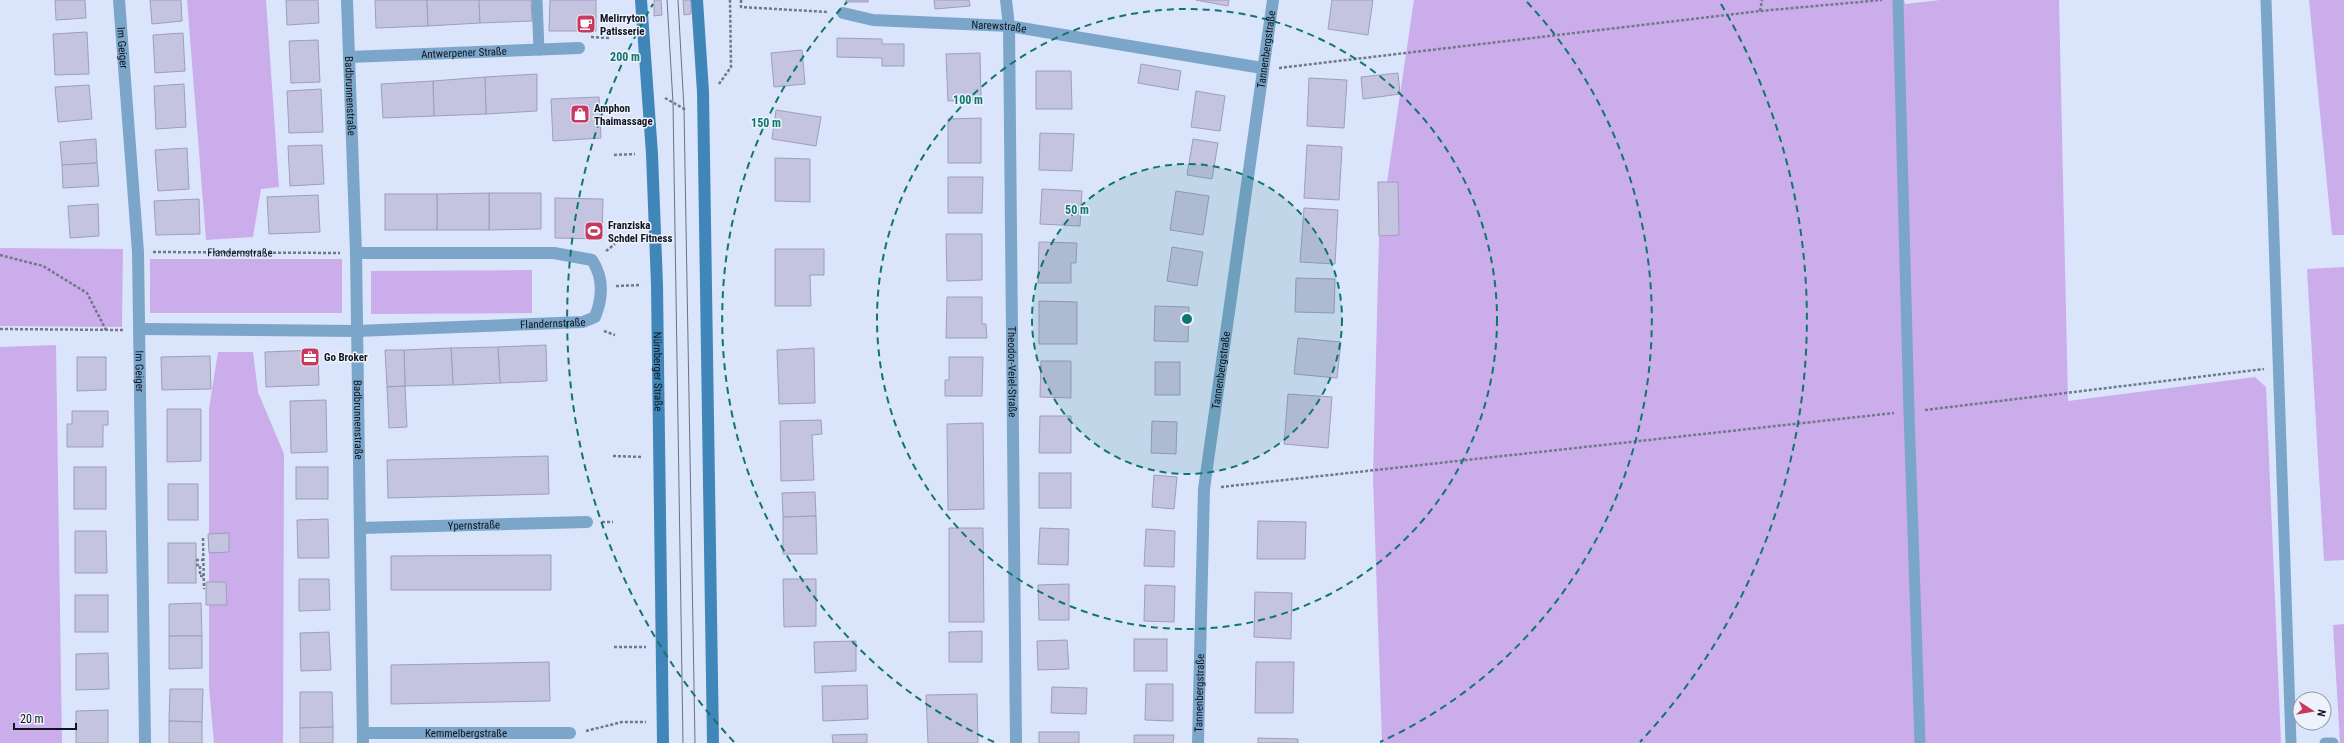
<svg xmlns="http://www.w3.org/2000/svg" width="2344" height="743" font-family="'Roboto Condensed',sans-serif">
  <rect width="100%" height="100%" fill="#dae5fb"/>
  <g fill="#cbadec">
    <path d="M 187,0 L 266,0 L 279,187 L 261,189 L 253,237 L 206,240 Z"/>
    <path d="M 1414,0 L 1904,0 L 1905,4 L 1940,0 L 2059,0 L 2068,401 L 2255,377 L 2266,387 L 2281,743 L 1382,743 L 1373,478 L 1379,236 Z"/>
    <path d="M 2309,0 L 2344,0 L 2344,235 L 2332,235 Z"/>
    <path d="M 0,248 L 123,249 L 122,327 L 0,326 Z"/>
    <rect x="150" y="259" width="192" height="54"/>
    <path d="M 2344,267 L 2344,560 L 2324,561 L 2307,269 Z"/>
    <path d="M 532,270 L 532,313 L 371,314 L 371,271 Z"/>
    <path d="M 56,345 L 62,743 L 0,743 L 0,347 Z"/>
    <path d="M 218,352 L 253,352 L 258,392 L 284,454 L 283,743 L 214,743 L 209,687 L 209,409 Z"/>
    <path d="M 2344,624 L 2344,743 L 2340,743 L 2333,625 Z"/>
  </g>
  <g fill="#c4c4e1" stroke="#9e9eba">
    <path d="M 55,0 L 85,0 L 86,18 L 56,20 Z"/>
    <path d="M 150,0 L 181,0 L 182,21 L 152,24 Z"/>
    <path d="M 286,0 L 318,0 L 319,23 L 287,25 Z"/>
    <path d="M 375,0 L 427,0 L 428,26 L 376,28 Z"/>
    <path d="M 427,0 L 479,0 L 480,23 L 428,26 Z"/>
    <path d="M 479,0 L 531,0 L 532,21 L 480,23 Z"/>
    <path d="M 550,0 L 596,0 L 596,31 L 549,31 Z"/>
    <path d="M 654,0 L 661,0 L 662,15 L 654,16 Z"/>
    <path d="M 683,0 L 691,0 L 691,14 L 684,15 Z"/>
    <rect x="846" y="0" width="22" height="2"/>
    <path d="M 934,0 L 969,0 L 970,6 L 935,9 Z"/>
    <path d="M 1196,0 L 1229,0 L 1228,6 Z"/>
    <path d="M 1332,0 L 1373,0 L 1368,35 L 1328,29 Z"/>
    <path d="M 87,32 L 89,74 L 55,75 L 53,34 Z"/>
    <path d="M 183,33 L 185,71 L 155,73 L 153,35 Z"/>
    <path d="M 837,38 L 882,39 L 882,44 L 904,44 L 904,66 L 882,66 L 882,58 L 837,57 Z"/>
    <path d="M 318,40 L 320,82 L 291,83 L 289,41 Z"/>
    <path d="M 802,50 L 805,84 L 774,87 L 771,53 Z"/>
    <path d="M 980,53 L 981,100 L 948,101 L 946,54 Z"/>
    <path d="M 1141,64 L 1181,71 L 1178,90 L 1138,83 Z"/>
    <path d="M 1036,71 L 1071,71 L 1072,109 L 1036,109 Z"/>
    <path d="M 1398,73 L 1400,94 L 1363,99 L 1361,77 Z"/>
    <path d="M 537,74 L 537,111 L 486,114 L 485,77 Z"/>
    <path d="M 485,77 L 486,114 L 434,116 L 433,81 Z"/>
    <path d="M 1309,78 L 1347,80 L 1344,128 L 1307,126 Z"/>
    <path d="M 433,81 L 434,116 L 383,118 L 381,84 Z"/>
    <path d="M 184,84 L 186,127 L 156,129 L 154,86 Z"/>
    <path d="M 89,85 L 92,119 L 58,122 L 55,87 Z"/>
    <path d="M 321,89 L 323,132 L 289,133 L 287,91 Z"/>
    <path d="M 1196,91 L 1225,96 L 1220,131 L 1191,127 Z"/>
    <path d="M 599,97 L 601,138 L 553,141 L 551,99 Z"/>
    <path d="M 776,110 L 821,117 L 816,146 L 772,139 Z"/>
    <path d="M 981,118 L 981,163 L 948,163 L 948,119 Z"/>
    <path d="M 1040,133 L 1074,134 L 1072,171 L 1039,170 Z"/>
    <path d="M 96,139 L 97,163 L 62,165 L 60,142 Z"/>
    <path d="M 1193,139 L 1218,143 L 1212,179 L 1187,175 Z"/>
    <path d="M 322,145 L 324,184 L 290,186 L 288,146 Z"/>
    <path d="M 1307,145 L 1342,147 L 1339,200 L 1304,198 Z"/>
    <path d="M 187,148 L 189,189 L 158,191 L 155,150 Z"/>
    <path d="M 775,158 L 810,159 L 810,202 L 775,201 Z"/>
    <path d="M 97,163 L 99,186 L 63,188 L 62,165 Z"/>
    <path d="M 948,177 L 983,177 L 982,213 L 948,213 Z"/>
    <path d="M 1378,182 L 1398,182 L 1399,235 L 1379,236 Z"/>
    <path d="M 1042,189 L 1082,191 L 1080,226 L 1040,224 Z"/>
    <path d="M 1176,191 L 1209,196 L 1203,235 L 1170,230 Z"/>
    <path d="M 489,193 L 541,193 L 541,229 L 489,230 Z"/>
    <path d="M 489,193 L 489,230 L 437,230 L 437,194 Z"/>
    <rect x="385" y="194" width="52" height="36"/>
    <path d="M 318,195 L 320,232 L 269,234 L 267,197 Z"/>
    <path d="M 555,198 L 603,199 L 602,239 L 555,238 Z"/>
    <path d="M 199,199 L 200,234 L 156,235 L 154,201 Z"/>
    <path d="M 98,204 L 99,236 L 70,238 L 68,206 Z"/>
    <path d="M 1304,208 L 1338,210 L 1335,264 L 1300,262 Z"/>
    <path d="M 946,234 L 982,234 L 982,280 L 947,281 Z"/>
    <path d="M 1039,242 L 1077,243 L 1076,263 L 1071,263 L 1071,283 L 1038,283 Z"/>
    <path d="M 1172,247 L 1203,252 L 1197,286 L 1167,281 Z"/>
    <path d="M 775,249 L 824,249 L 824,275 L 810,275 L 811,306 L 775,306 Z"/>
    <path d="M 1296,278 L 1335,279 L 1334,313 L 1295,312 Z"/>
    <path d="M 947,297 L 982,297 L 982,324 L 986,324 L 987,338 L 946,338 Z"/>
    <path d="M 1039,301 L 1077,302 L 1077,344 L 1039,344 Z"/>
    <path d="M 1155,306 L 1189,307 L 1188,342 L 1154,341 Z"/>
    <path d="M 1298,338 L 1341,342 L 1337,378 L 1294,374 Z"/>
    <path d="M 546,345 L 547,381 L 500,383 L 498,347 Z"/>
    <path d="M 498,347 L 500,383 L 453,385 L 451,348 Z"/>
    <path d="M 451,348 L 453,385 L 405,386 L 404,350 Z"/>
    <path d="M 814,348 L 815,403 L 779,404 L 777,350 Z"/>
    <path d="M 318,350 L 319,385 L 266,387 L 265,352 Z"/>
    <path d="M 385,350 L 404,350 L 405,386 L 387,387 Z"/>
    <path d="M 210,356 L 211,389 L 162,390 L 161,357 Z"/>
    <path d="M 77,357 L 106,357 L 106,390 L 77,391 Z"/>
    <path d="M 949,357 L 983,357 L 982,396 L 945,396 L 945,380 L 949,380 Z"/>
    <path d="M 1041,361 L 1071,361 L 1071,398 L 1040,397 Z"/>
    <rect x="1155" y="362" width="25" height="33"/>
    <path d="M 405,386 L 407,427 L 389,428 L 387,387 Z"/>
    <path d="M 1288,394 L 1332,397 L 1328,448 L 1284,444 Z"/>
    <path d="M 326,400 L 327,452 L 291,453 L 290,401 Z"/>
    <path d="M 167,409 L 201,409 L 201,461 L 167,462 Z"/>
    <path d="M 72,411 L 108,411 L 108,425 L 103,425 L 103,447 L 67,447 L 67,424 L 72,424 Z"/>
    <path d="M 1040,416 L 1071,416 L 1071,453 L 1039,453 Z"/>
    <path d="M 821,420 L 822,434 L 812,435 L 814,480 L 781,481 L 780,421 Z"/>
    <path d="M 1152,421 L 1177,422 L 1176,454 L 1151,453 Z"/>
    <path d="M 983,423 L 984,509 L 948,510 L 947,424 Z"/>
    <path d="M 548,456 L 549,494 L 388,498 L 387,460 Z"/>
    <rect x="74" y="467" width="32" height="42"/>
    <rect x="296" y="467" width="32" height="32"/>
    <rect x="1039" y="473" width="32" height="35"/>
    <path d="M 1154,475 L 1177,477 L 1174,509 L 1152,507 Z"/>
    <rect x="168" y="484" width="30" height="36"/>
    <path d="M 815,492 L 816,516 L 783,517 L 782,493 Z"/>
    <path d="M 816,516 L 817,554 L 783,554 L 783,517 Z"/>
    <path d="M 328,519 L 329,558 L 298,558 L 297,520 Z"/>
    <path d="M 1258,521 L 1306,522 L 1305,559 L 1257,559 Z"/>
    <path d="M 949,528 L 983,528 L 984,622 L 949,622 Z"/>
    <path d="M 1040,528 L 1069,529 L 1068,565 L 1038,564 Z"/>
    <path d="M 1146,529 L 1175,531 L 1174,567 L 1144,566 Z"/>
    <path d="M 75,531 L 106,531 L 107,573 L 75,573 Z"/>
    <path d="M 229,533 L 229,552 L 209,553 L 208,534 Z"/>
    <rect x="168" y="543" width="28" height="40"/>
    <path d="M 551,555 L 551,590 L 391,590 L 391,556 Z"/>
    <path d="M 299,579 L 329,579 L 330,610 L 299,611 Z"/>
    <path d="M 783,579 L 816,579 L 816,626 L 784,627 Z"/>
    <path d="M 206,582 L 226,582 L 227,605 L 206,605 Z"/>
    <path d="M 1069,584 L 1069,620 L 1039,620 L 1038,585 Z"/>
    <path d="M 1145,585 L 1175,586 L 1174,622 L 1144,621 Z"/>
    <path d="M 1255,592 L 1292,593 L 1291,639 L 1254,637 Z"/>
    <rect x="75" y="595" width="33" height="37"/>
    <path d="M 201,603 L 202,636 L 169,636 L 169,604 Z"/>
    <path d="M 982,631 L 982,662 L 949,662 L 949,632 Z"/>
    <path d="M 329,632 L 331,670 L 301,671 L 300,633 Z"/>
    <path d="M 169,636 L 202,636 L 202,668 L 169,669 Z"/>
    <rect x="1134" y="639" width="33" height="32"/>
    <path d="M 1067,640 L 1069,669 L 1038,670 L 1037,641 Z"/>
    <path d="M 856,641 L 856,671 L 815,673 L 814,642 Z"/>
    <path d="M 108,653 L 109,689 L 76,690 L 76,654 Z"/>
    <path d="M 549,662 L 550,701 L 391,704 L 391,665 Z"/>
    <path d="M 1256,662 L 1294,662 L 1293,713 L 1255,713 Z"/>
    <path d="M 1146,684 L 1173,684 L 1173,721 L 1145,720 Z"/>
    <path d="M 867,685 L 868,719 L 823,721 L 822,686 Z"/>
    <path d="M 1052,687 L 1087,688 L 1086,714 L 1051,713 Z"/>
    <path d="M 170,689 L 203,689 L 202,722 L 169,721 Z"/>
    <path d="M 300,692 L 332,692 L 333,727 L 300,728 Z"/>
    <path d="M 977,694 L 978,743 L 928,743 L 926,695 Z"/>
    <path d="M 108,710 L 108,743 L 76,743 L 76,711 Z"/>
    <path d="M 169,721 L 202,722 L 202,743 L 169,743 Z"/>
    <path d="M 333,727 L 333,743 L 300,743 L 300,728 Z"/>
    <rect x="1039" y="732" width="40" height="11"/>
    <path d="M 867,734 L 867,743 L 833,743 L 832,735 Z"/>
    <path d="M 1134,735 L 1174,735 L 1173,743 L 1134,743 Z"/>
    <path d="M 1258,738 L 1298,739 L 1298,743 L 1258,743 Z"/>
  </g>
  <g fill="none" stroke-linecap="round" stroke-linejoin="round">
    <g stroke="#717988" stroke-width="2.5" stroke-dasharray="3 2" stroke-linecap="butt">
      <path d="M 741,0 L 741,7 L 828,12"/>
      <path d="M 1760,11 L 1762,0"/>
      <path d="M 591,37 L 610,38"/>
      <path d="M 1279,68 L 1760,11 L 1882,0"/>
      <path d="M 719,84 L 731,67 L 730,0"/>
      <path d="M 665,98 L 686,110"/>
      <path d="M 614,155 L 635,154"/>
      <path d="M 606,251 L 615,244"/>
      <path id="s1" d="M 153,252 L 340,253"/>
      <path d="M 0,255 L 43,266 L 87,293 L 106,330"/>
      <path d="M 616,286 L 641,285"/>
      <path d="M 0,329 L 124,330"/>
      <path d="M 604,331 L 615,335"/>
      <path d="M 1925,410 L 2264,369"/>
      <path d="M 613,456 L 643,457"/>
      <path d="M 1221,487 L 1894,413"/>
      <path d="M 602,522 L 613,522"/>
      <path d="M 203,538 L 204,589"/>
      <path d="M 196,560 L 203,560"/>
      <path d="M 196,565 L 200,565 L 200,576 L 203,576"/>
      <path d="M 614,647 L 646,647"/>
      <path d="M 586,731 L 622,722 L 646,722"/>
    </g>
    <g stroke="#7ba6c9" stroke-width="11">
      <path d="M 537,0 L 539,50"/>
      <path d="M 1898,0 L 1909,412 L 1920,743"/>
      <path d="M 2266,0 L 2291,743"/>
      <path d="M 2325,743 L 2333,743"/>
    </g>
    <g stroke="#7ba6c9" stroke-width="12">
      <path id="s2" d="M 119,0 L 138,252 L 145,743"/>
      <path id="s3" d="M 347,0 L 356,253 L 363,743"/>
      <path id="s4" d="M 1006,0 L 1009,26 L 1016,743"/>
      <path id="s5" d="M 843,13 L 873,20 L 1009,26 L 1262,68"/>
      <path id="s6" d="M 349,57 L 579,48"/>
      <path id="s7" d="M 140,329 L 356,331 L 583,322 L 595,317 C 603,297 604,278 592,260 L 554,253 L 356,253"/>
      <path id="s8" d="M 360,528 L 587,522"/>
      <path id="s9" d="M 363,733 L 570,733"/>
      <path id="s10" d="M 1198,743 L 1204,489 L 1273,0"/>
    </g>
    <g stroke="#4186b9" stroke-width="12">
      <path id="s11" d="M 641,0 L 652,154 L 657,285 L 663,743"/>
      <path d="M 697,0 L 703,92 L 713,743"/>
    </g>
    <g stroke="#6a7181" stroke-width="1">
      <path d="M 667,0 L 673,103 L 683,743"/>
      <path d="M 678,0 L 684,109 L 695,743"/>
    </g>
  </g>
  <circle cx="1187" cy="319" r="155" fill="#0f766e" fill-opacity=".12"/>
  <g fill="none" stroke="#0f766e" stroke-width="2" stroke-dasharray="7 5">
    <circle cx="1187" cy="319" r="155"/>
    <circle cx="1187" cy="319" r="310"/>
    <path d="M994 742A465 465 0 0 1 847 2M1527 2A465 465 0 0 1 1380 742"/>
    <path d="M734 742A620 620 0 0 1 653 4M1721 4A620 620 0 0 1 1640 742"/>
  </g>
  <defs>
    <symbol id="cafe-square" viewBox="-11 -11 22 22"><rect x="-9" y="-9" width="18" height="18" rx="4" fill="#c8395f" stroke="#edf2fd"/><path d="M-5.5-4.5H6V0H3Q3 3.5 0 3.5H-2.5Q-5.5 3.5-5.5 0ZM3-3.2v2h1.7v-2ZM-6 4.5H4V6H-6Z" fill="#fff"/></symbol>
    <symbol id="shop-square" viewBox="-11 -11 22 22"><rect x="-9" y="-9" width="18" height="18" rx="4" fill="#c8395f" stroke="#edf2fd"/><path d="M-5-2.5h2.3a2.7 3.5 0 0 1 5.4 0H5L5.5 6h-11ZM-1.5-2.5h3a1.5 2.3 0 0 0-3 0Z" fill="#fff"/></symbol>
    <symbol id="stadium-square" viewBox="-11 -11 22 22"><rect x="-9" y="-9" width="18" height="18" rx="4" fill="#c8395f" stroke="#edf2fd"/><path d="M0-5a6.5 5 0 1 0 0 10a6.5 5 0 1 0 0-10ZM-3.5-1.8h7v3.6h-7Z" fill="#fff"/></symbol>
    <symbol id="office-square" viewBox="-11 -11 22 22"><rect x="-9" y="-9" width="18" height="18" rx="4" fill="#c8395f" stroke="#edf2fd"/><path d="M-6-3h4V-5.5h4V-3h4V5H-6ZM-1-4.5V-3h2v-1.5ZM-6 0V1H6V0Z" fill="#fff"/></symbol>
  </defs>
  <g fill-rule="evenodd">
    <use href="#cafe-square" x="575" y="13" width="22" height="22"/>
    <use href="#shop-square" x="569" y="103" width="22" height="22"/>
    <use href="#stadium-square" x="583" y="220" width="22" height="22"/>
    <use href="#office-square" x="299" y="346" width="22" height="22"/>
  </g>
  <g text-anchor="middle" stroke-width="3" stroke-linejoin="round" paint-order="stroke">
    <g font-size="11" font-weight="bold" fill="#10141e" stroke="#edf2fd" text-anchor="start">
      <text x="600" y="22">Melirryton<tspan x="600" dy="13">Patisserie</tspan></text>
      <text x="594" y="112">Amphon<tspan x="594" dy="13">Thaimassage</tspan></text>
      <text x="608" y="229">Franziska<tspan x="608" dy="13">Schdel Fitness</tspan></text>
      <text x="324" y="361">Go Broker</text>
    </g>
    <g font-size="11" fill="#10141e" stroke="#edf2fd">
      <text dy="4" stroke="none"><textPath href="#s5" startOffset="157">Narewstraße</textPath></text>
      <text dy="4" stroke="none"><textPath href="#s2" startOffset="48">Im Geiger</textPath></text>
      <text dy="4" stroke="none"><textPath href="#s10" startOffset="698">Tannenbergstraße</textPath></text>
      <text dy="4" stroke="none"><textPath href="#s6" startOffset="115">Antwerpener Straße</textPath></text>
      <text dy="4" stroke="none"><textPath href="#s3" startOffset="96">Badbrunnenstraße</textPath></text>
      <text dy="4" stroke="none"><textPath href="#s1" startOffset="87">Flandernstraße</textPath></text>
      <text dy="4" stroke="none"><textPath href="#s7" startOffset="413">Flandernstraße</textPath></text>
      <text dy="4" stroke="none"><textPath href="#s10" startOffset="374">Tannenbergstraße</textPath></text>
      <text dy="4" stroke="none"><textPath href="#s2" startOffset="372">Im Geiger</textPath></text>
      <text dy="4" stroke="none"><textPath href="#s11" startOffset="372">Nürnberger Straße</textPath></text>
      <text dy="4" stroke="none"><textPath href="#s4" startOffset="372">Theodor-Veiel-Straße</textPath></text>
      <text dy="4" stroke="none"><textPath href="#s3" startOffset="420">Badbrunnenstraße</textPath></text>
      <text dy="4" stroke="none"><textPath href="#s8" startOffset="114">Ypernstraße</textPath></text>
      <text dy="4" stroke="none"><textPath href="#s10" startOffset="50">Tannenbergstraße</textPath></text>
      <text dy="4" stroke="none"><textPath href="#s9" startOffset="103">Kemmelbergstraße</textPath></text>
    </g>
  </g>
  <circle cx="1187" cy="319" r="6" fill="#0f766e" stroke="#edf2fd" stroke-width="2"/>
  <g font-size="12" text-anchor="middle" font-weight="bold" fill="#0f766e" stroke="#edf2fd" stroke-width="3" stroke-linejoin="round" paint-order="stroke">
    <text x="625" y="61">200 m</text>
    <text x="968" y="104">100 m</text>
    <text x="766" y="127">150 m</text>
    <text x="1077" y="214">50 m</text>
  </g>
  <g transform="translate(2312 711) rotate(102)"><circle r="19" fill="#edf2fd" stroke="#9599a4"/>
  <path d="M0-3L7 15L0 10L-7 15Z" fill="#c8395f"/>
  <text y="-6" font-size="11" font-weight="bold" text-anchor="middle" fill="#10141e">N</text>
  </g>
  <path d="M14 723v6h62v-6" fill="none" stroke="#10141e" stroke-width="2"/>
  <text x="20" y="723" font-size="12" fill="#10141e" stroke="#edf2fd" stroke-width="3" paint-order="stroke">20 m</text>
</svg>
